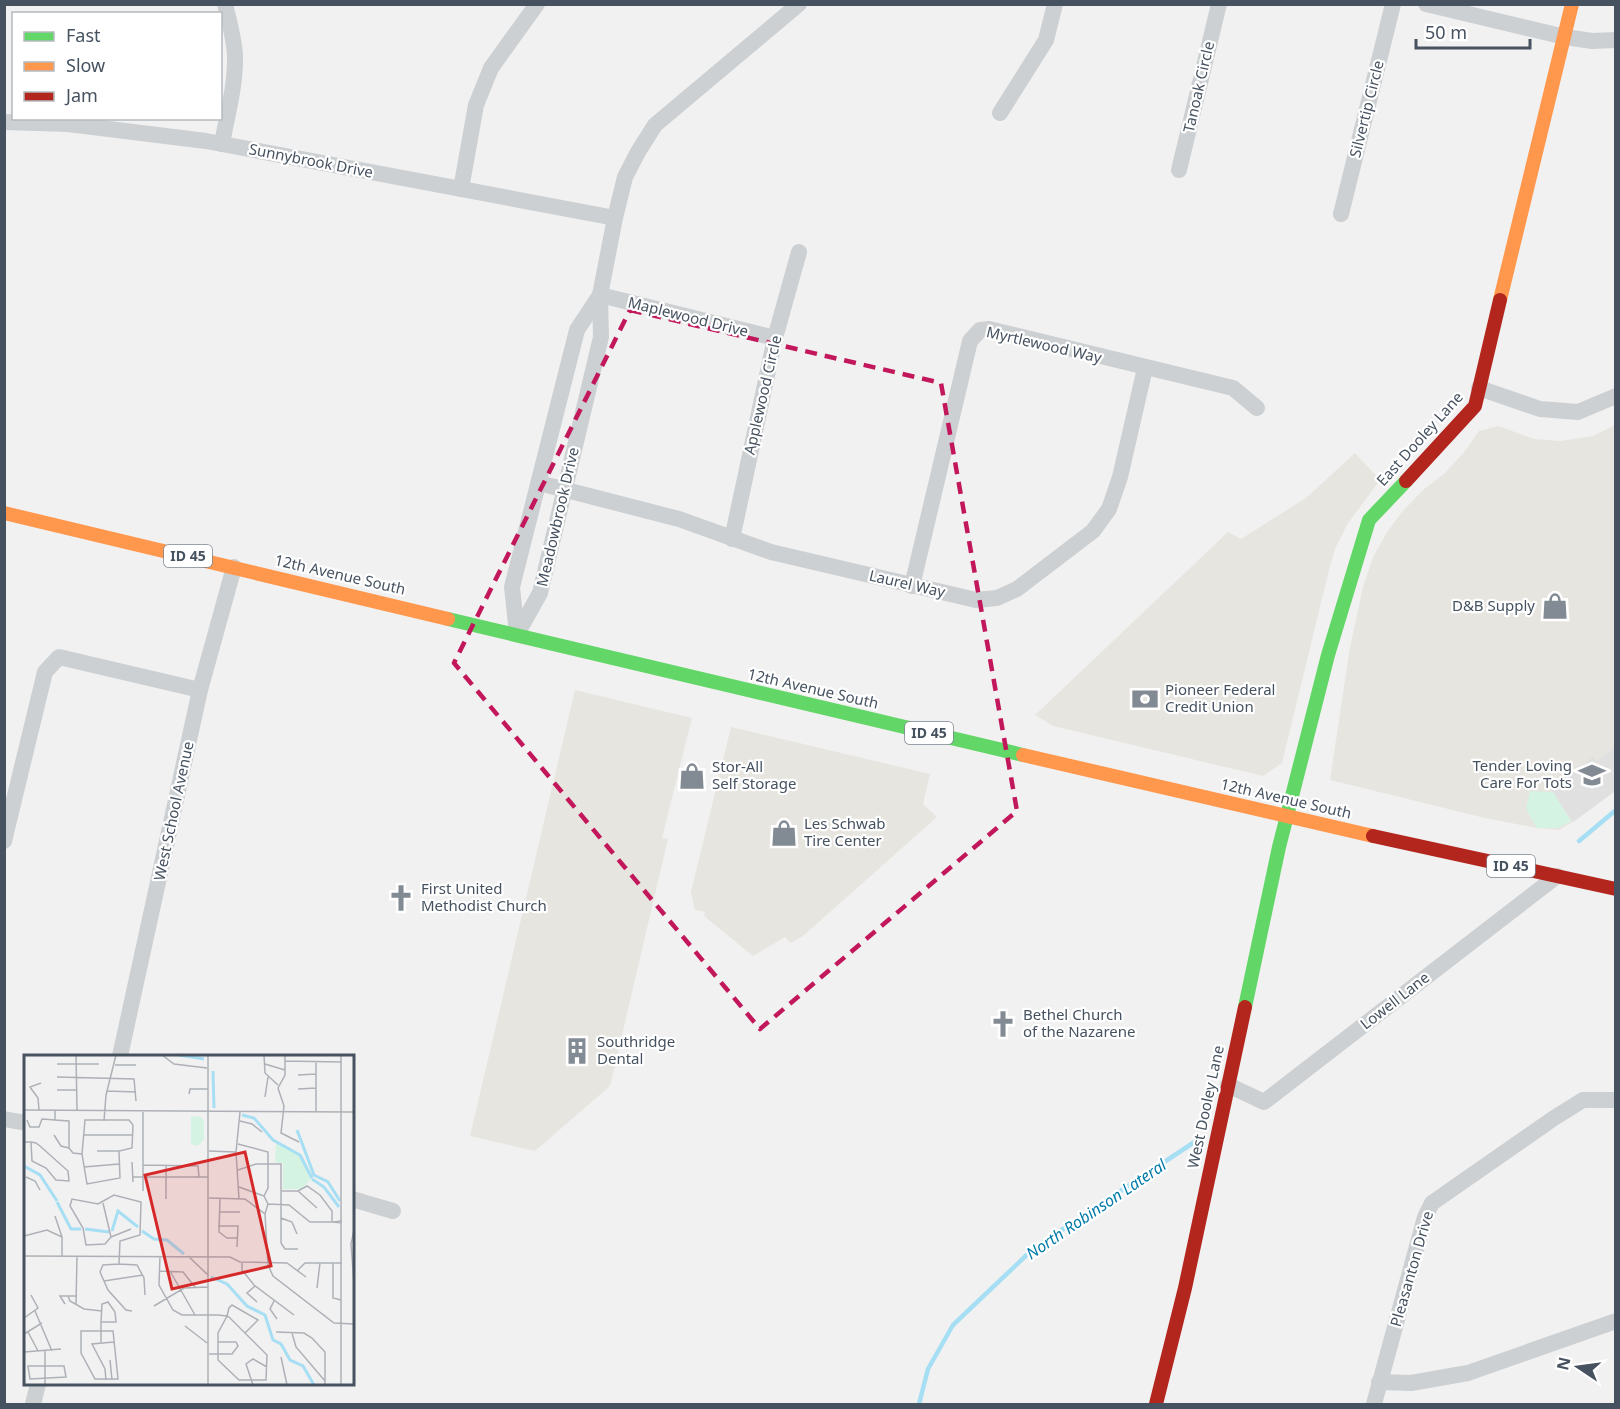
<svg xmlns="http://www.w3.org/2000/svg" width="1620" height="1409" font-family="'Noto Sans',sans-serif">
  <rect width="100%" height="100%" fill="#f2f1f1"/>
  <g fill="#e7e5df">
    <path d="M 1615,425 L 1615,791 L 1573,822 L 1559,830 L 1537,828 L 1485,818 L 1330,780 L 1350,647 L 1363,587 L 1373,557 L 1387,532 L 1402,512 L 1423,490 L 1445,473 L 1465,451 L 1479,431 L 1498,426 L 1534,439 L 1560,441 L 1593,436 Z"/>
    <path d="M 1355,453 L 1380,480 L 1348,523 L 1335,549 L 1329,570 L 1282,763 L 1263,776 L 1053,726 L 1035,715 L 1228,532 L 1241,539 L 1306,498 Z"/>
    <path d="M 575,690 L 692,718 L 662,838 L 668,839 L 610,1086 L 535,1151 L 470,1136 Z"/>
    <path d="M 731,727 L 930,774 L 923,804 L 937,817 L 803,936 L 790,943 L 785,937 L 753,956 L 704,916 L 705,912 L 695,910 L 691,892 Z"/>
  </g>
  <path fill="#e0e0e1" d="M 1615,747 L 1615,791 L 1573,822 L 1550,788 L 1593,757 L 1597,761 Z"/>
  <path fill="#d4f3e2" d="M 1530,791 L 1553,792 L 1571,821 L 1558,828 L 1537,828 L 1526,809 Z"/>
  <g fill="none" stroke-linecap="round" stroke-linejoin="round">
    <g stroke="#a6def4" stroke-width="4.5">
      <path d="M 1579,841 L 1616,810"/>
      <path d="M 919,1404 L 928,1369 L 953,1325 L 1033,1249 L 1202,1137"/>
    </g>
    <g stroke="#cdd0d2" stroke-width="16">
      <path d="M 1426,4 L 1565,37 L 1592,41 L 1616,40"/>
      <path d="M 1000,113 L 1046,40 L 1055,4"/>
      <path d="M 4,122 L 68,124 L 206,141 L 615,218"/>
      <path d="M 222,144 C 227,115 236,85 235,55 C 234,38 229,21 225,4"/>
      <path d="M 1179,170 L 1219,4"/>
      <path d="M 461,189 L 476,105 L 491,68 L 537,4"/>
      <path d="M 1341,214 L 1393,4"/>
      <path d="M 600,295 L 775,338"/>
      <path d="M 1479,388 L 1540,409 L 1578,412 L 1616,396"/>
      <path d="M 539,483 L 679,519 L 771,552 L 976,600 L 997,598 L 1017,589 L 1093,531 L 1109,509 L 1120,477 L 1145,368"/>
      <path d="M 732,539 L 775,338 L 799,252"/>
      <path d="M 912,586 L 970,341 L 980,330 L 989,329 L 1233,388 L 1257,408"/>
      <path d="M 517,634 L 540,593 L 601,337 L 600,295 L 615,218 L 625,177 L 638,152 L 655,125 L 799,4"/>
      <path d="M 517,634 L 512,587 L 577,330 L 600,295"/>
      <path d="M 4,841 L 45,672 L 59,657 L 200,690"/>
      <path d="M 120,1056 L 200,690 L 234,567"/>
      <path d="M 1228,1085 L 1264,1102 L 1557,876"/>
      <path d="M 4,1119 L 26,1123"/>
      <path d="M 352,1199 L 393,1211"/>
      <path d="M 1379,1382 L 1411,1383 L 1468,1373 L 1616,1321"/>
      <path d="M 33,1404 L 38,1384"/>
      <path d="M 1374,1404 L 1425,1217 L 1432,1203 L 1554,1118 L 1583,1100 L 1616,1100"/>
    </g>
    <g stroke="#63d668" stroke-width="14">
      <path d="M 448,619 L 1023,755"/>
      <path d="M 1245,1007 L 1279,847 L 1328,655 L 1369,520 L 1406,481"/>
    </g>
    <g stroke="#ff974d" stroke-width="14">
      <path d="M 1500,300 L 1572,4"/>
      <path d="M 4,513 L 448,619"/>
      <path d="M 1023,755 L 1373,836"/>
    </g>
    <g stroke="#b3261e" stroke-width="14">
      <path d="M 1406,481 L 1475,406 L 1500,300"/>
      <path d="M 1373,836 L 1616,889"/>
      <path d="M 1156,1404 L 1185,1288 L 1245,1007"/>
    </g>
  </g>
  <path fill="none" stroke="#c2185b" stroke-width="4.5" stroke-dasharray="12 8" stroke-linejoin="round" d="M 630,310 L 941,383 L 1017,811 L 760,1029 L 454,663 Z"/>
  <defs>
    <symbol id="shop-bare" viewBox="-9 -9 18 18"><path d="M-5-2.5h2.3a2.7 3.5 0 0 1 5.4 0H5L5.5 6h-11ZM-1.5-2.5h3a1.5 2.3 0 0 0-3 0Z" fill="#828a93" stroke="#fff" stroke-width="2.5" paint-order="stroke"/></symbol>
    <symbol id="bank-bare" viewBox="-9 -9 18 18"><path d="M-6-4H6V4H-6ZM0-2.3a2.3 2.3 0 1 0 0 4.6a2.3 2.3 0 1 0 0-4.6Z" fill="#828a93" stroke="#fff" stroke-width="2.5" paint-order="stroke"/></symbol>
    <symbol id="school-bare" viewBox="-9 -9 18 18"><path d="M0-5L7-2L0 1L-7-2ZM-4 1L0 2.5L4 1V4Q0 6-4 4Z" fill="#828a93" stroke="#fff" stroke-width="2.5" paint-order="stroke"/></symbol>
    <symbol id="church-bare" viewBox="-9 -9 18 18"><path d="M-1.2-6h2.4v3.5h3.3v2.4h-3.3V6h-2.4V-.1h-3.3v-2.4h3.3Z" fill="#828a93" stroke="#fff" stroke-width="2.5" paint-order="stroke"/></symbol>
    <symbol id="building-bare" viewBox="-9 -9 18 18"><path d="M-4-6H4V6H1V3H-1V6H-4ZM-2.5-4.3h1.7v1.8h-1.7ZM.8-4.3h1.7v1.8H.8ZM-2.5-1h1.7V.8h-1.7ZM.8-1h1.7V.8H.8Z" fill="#828a93" stroke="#fff" stroke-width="2.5" paint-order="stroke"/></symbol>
  </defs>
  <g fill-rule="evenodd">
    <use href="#shop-bare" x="1536" y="587" width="38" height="38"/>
    <use href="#bank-bare" x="1126" y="680" width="38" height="38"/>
    <use href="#school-bare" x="1573" y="756" width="38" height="38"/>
    <use href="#shop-bare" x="673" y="757" width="38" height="38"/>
    <use href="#shop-bare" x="765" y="814" width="38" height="38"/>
    <use href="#church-bare" x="382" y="879" width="38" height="38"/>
    <use href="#church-bare" x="984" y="1005" width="38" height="38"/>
    <use href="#building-bare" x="558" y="1032" width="38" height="38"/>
  </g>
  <g text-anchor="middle" stroke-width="4.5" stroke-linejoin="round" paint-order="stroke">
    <g fill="#fff" stroke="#7e8690" stroke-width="1.5">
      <rect x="164" y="545" width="48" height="22" rx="4.5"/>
      <rect x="905" y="722" width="48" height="22" rx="4.5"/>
      <rect x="1487" y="855" width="48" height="22" rx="4.5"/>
    </g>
    <g font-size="14" font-weight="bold" fill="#465260">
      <text x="188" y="561">ID 45</text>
      <text x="929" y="738">ID 45</text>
      <text x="1511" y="871">ID 45</text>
    </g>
    <g font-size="15" fill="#465260" stroke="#fff">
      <text transform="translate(1199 87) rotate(-77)" y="5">Tanoak Circle</text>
      <text transform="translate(1367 109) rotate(-76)" y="5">Silvertip Circle</text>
      <text transform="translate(311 161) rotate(11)" y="5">Sunnybrook Drive</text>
      <text transform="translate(688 317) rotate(14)" y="5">Maplewood Drive</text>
      <text transform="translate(1044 345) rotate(13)" y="5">Myrtlewood Way</text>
      <text transform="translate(763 395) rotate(-77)" y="5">Applewood Circle</text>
      <text transform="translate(1420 439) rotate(-48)" y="5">East Dooley Lane</text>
      <text transform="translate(558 517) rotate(-77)" y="5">Meadowbrook Drive</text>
      <text transform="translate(340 575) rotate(13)" y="5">12th Avenue South</text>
      <text transform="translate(907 584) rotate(13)" y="5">Laurel Way</text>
      <text transform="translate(813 689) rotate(13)" y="5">12th Avenue South</text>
      <text transform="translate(1286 799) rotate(13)" y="5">12th Avenue South</text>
      <text transform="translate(174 811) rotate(-78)" y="5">West School Avenue</text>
      <text transform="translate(1395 1001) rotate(-38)" y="5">Lowell Lane</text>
      <text transform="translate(1206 1107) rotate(-78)" y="5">West Dooley Lane</text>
      <text transform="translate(1412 1269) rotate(-74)" y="5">Pleasanton Drive</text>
    </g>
    <g font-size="15" fill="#465260" stroke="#fff" text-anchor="start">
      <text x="1535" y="611" text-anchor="end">D&amp;B Supply</text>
      <text x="1165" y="695">Pioneer Federal<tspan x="1165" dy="17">Credit Union</tspan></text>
      <text x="1572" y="771" text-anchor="end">Tender Loving<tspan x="1572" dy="17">Care For Tots</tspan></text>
      <text x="712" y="772">Stor-All<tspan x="712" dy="17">Self Storage</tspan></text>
      <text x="804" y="829">Les Schwab<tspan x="804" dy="17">Tire Center</tspan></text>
      <text x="421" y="894">First United<tspan x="421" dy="17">Methodist Church</tspan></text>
      <text x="1023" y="1020">Bethel Church<tspan x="1023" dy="17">of the Nazarene</tspan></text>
      <text x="597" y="1047">Southridge<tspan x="597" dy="17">Dental</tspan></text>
    </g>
    <g font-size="16" font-style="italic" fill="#027ba9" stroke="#fff">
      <text transform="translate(1096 1209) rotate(-34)" y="6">North Robinson Lateral</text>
    </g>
  </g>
  <g transform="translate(24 1055)">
    <rect width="330" height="330" fill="#f2f1f1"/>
    <path d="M 176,61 L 180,66 L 180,84 L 174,91 L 167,89 L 167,62 ZM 252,88 L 277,100 L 288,123 L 277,134 L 259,134 L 259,108 L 251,107 Z" fill="#d4f3e2"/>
    <path fill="none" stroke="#a6def4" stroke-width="3" d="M 155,0 L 180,4M 189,16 L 190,53M 218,60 L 230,63 L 249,85 L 276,100 L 288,123M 273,75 L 290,120 L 304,127 L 316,146M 0,111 L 16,120 L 33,146M 288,124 L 300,132 L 315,152M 33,147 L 47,174 L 57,174M 61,174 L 85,177M 88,176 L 94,156 L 114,172M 118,176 L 130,184 L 143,185 L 160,199M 187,222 L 203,229 L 223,251 L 241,260 L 249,285 L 257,289 L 266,305 L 279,311 L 290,330"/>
    <path fill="none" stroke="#adb1b7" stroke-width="1.5" d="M 52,0 L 53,55M 138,0 L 150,9 L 183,13M 240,0 L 241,18 L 254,30M 261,0 L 261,20 L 254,33 L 260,51 L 257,78 L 275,87M 261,6 L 317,7M 292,7 L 292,57M 33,9 L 75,9M 241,9 L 261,15M 91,10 L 112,10M 274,20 L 292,19M 33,22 L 110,24 L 112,46M 274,34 L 292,33M 33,35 L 53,35M 83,36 L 112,37M 165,39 L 166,34 L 184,34M 241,42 L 244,22M 0,55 L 330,57M 15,55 L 14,43 L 6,32 L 17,28M 31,55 L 31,65 L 45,66 L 45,93M 330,62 L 330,89M 3,65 L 6,72 L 15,72 L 18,64 L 31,65M 80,66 L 82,40 L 92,0M 216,66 L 228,69 L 238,77M 30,80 L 37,91 L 45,93M 60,80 L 109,80M 0,87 L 7,87 L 12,88 L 16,91 L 44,116 L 45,126 L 32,125 L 22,113 L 8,106 L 7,87M 214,89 L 244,97 L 244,133 L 240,141M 45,93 L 49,98 L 58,99 L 63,129 L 96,123 L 95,96 L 108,93 L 109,70M 73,96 L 95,96M 185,96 L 212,97M 58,99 L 61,65 L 105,65 L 109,70M 108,107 L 109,127M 119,110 L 174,111 L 175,122M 60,112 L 95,109M 214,115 L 232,109 L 257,109 L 257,188M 2,122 L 11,126 L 16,135M 109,122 L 184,122M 215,132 L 240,141 L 244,149 L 241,159M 119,136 L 119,56M 258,136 L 274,136 L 283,131 L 296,140 L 308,156 L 308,167M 274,136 L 293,153M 185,143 L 221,144 L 241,159 L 244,210 L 249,221 L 310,268 L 330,269M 196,143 L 195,177 L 203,183 L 214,183M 142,144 L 142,111M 215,144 L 212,97 L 216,57M 79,148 L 87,182 L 81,189 L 62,190 L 59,173 L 46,151 L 48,144 L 74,149 L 90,140 L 117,147 L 116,180 L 96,186 L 95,209 L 113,210 L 120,223 L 121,240M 244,149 L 265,150 L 286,167 L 309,167M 195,157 L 216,157M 31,161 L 38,182M 257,163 L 268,167 L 273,179M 318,168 L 309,167 L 318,166M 194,171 L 214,171 L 213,192M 330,175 L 327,189 L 330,228M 0,181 L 23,175 L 38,182 L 38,201M 87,182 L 107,174M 257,188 L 261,194 L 274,194M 0,201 L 206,202 L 216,207 L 263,208 L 282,222M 136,201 L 135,230 L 149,255 L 158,260 L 194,260 L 203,261 L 205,262 L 243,300 L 242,325 L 215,325 L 194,305 L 194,278 L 202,263 L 203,261 L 205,253 L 208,250 L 234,265 L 221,278M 164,201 L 184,220M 218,207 L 218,215 L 230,230 L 270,260M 309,208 L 309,243 L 317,245M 95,209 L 79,210 L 76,217 L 84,235 L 102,255 L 108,256M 274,215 L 281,208 L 318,208M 136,216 L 159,217 L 171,232M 146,216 L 171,260M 80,226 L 119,220M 231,231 L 223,238 L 233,247M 293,233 L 296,208M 44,241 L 46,246 L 60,254 L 78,256M 250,246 L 246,254 L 253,264M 84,247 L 91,257 L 92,267 L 77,267 L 78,249 ZM 41,249 L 36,241 L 53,241M 52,249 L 53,201M 130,251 L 160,233 L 184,232M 11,256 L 28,296M 0,263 L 14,253 L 7,240M 161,271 L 183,288M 57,276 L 89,276 L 94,324 L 71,324 L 57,298 ZM 4,277 L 14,296M 252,277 L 280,278 L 288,283 L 301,297 L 301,330M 268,278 L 272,292 L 301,326M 0,279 L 18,268M 77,287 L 77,267M 0,297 L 37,294M 185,299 L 208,299 L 214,291 L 212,287 L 194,287M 257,302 L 263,330M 86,305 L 88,325M 4,311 L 40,311 L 42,322 L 6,324 ZM 82,325 L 81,314 L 68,289 L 90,287M 21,330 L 21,296M 184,330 L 184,0M 229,330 L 222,309 L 229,304 L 243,312M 317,330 L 317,0"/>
    <path fill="#d62828" fill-opacity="0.15" stroke="#d62828" stroke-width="3" d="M 221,97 L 247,211 L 148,234 L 121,120 Z"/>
    <rect width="330" height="330" fill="none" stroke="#465260" stroke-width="3"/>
  </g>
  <rect width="1620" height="1409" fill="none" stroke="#465260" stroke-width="12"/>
  <rect x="12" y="12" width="210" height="108" fill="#ffffff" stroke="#b5babf" stroke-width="1.5"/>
  <rect x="24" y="32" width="30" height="9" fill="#63d668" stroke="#b5babf" stroke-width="1.5"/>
  <text x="66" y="42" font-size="18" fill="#465260">Fast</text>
  <rect x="24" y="62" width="30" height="9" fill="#ff974d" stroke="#b5babf" stroke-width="1.5"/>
  <text x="66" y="72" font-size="18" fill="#465260">Slow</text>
  <rect x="24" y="92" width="30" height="9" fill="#b3261e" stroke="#b5babf" stroke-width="1.5"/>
  <text x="66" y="102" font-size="18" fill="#465260">Jam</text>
  <g transform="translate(1578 1367) rotate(283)" stroke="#ffffff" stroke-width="4.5" paint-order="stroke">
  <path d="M0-4.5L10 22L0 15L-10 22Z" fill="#465260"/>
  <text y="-9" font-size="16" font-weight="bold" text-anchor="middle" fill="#465260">N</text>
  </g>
  <path d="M1416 39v9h114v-9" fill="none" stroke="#465260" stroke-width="3"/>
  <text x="1425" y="39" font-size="18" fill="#465260" stroke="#ffffff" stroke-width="4.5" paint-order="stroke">50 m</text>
</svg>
